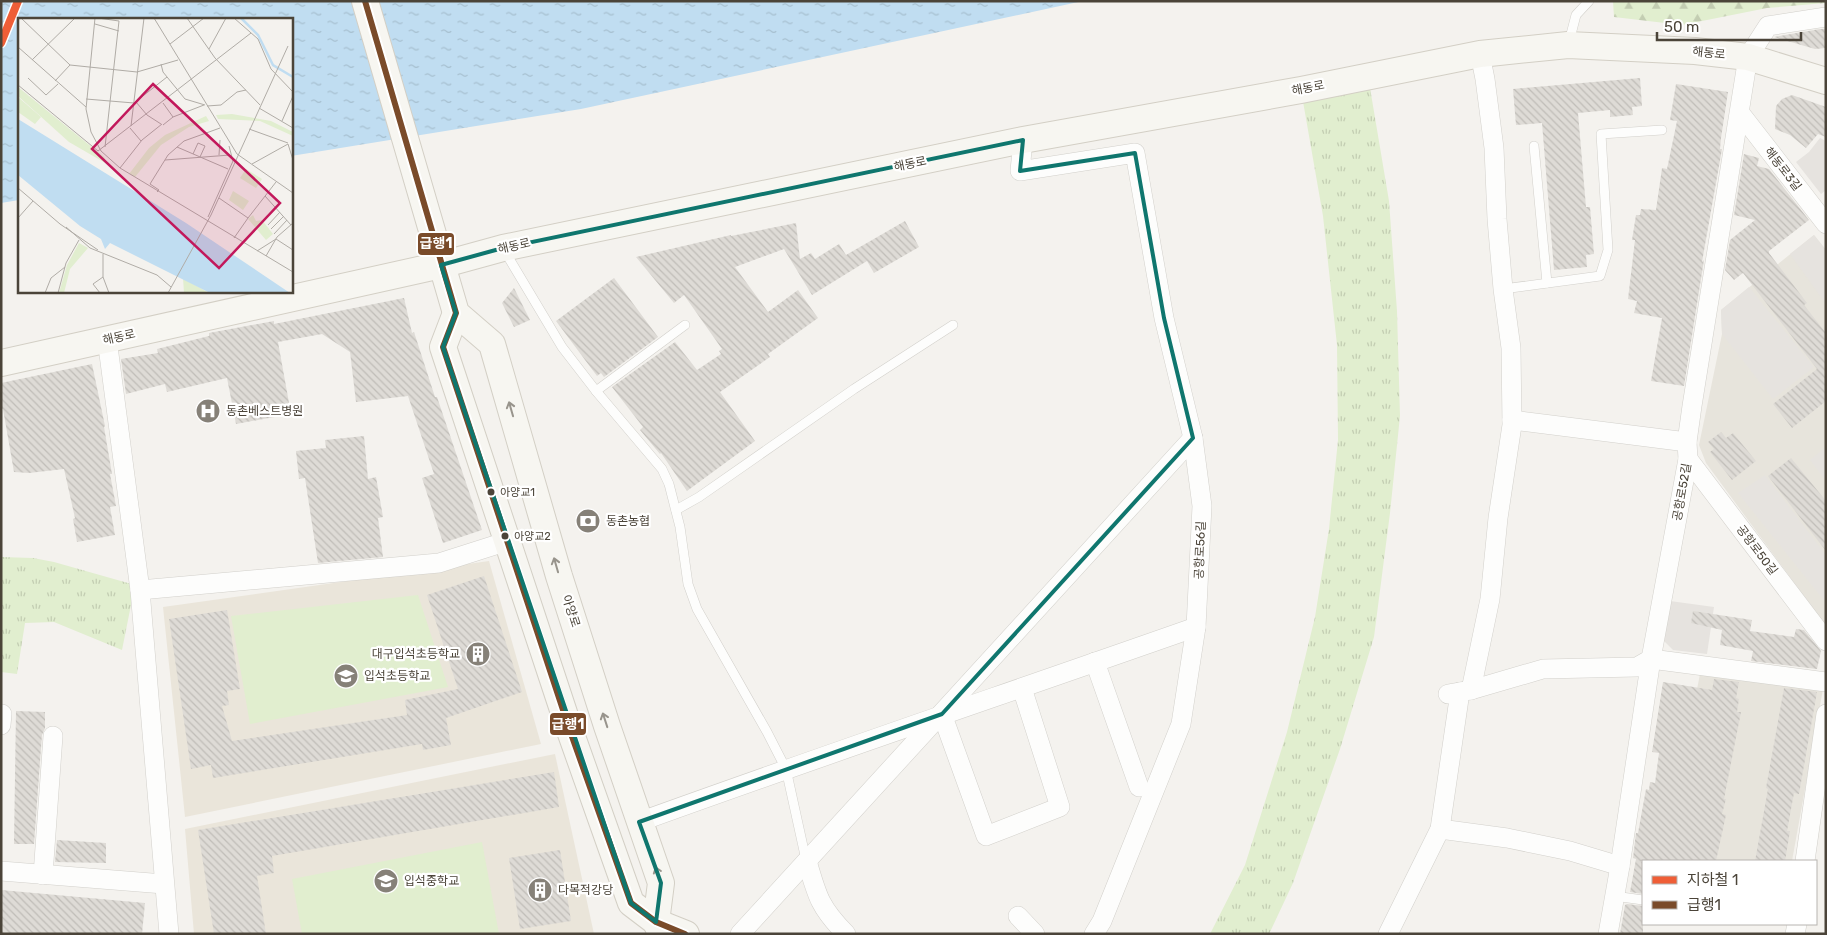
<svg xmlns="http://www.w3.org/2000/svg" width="1827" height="935" font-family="Rubik,'Noto Sans KR',sans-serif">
  <defs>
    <pattern id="grass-tufts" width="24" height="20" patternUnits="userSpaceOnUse" patternTransform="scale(1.25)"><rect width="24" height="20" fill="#e1eecf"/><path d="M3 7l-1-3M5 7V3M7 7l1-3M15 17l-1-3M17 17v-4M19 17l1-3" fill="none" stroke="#c3cdb2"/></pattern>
    <pattern id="forest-firs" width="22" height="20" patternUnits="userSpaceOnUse" patternTransform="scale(1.25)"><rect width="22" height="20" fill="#e1eecf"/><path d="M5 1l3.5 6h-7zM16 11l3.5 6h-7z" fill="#c3cdb2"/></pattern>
    <pattern id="water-ripples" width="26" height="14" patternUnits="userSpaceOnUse" patternTransform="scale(1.25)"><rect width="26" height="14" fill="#c0ddf1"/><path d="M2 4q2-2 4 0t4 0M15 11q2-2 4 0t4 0" fill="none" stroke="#a6bfcf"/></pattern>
    <pattern id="building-back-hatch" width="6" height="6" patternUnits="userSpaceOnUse" patternTransform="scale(1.25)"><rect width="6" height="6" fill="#dedbd6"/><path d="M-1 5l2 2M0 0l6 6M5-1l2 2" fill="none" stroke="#c0bdb8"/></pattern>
  </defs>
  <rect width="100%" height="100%" fill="#f4f2ee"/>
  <g fill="#e7e4dc">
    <path d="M 1814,235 L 1826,250 L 1826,626 L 1706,463 L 1699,445 L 1722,334 L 1721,310 Z"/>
    <path d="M 1701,669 L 1823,689 L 1792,861 L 1663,861 Z"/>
  </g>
  <g fill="#eae5da">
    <path d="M 489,561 L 541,744 L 185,817 L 163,607 Z"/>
    <path d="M 555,754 L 594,934 L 194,934 L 185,829 Z"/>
  </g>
  <g fill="url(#grass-tufts)">
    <path d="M 1368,76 L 1389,201 L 1397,311 L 1400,416 L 1390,513 L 1374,637 L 1340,749 L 1293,883 L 1269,934 L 1210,934 L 1245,865 L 1287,732 L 1315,617 L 1329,529 L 1338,440 L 1337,345 L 1323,216 L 1301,90 Z"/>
    <path d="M 1,557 L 33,558 L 54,562 L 135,585 L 122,650 L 54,622 L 25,623 L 17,674 L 1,672 Z"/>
  </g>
  <path fill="url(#forest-firs)" d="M 1613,1 L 1826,1 L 1826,3 L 1767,8 L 1682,25 L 1614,17 Z"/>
  <g fill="#e1eecf">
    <path d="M 418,595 L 448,687 L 250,724 L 231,616 Z"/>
    <path d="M 482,842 L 499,934 L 302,934 L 292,879 Z"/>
  </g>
  <g fill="#e6e3df">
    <path d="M 1820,138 L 1826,141 L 1826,190 L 1821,194 L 1796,162 L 1809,152 Z"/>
    <path d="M 1814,235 L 1826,250 L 1826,304 L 1790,254 Z"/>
    <path d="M 1749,287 L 1814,367 L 1773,399 L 1722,334 L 1721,310 Z"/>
    <path d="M 1826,447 L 1826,481 L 1810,460 Z"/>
    <path d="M 1765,475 L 1826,555 L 1826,603 L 1738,493 Z"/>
    <path d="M 1670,601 L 1714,607 L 1707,654 L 1673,650 L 1664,641 Z"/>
  </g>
  <path fill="url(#water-ripples)" d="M 1,1 L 1083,1 L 581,109 L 291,156 L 291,19 L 19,19 L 19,200 L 1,203 Z"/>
  <g fill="url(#building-back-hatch)">
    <path d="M 1820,29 L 1826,29 L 1826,48 L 1815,49 L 1774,37 Z"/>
    <path d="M 1640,78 L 1642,106 L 1632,107 L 1633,115 L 1610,117 L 1610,110 L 1578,113 L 1586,207 L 1590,207 L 1594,254 L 1586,255 L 1587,267 L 1554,270 L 1542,123 L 1516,125 L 1513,89 Z"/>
    <path d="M 1676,84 L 1728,92 L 1721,138 L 1720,149 L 1722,149 L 1702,262 L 1704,260 L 1684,386 L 1651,381 L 1662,318 L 1634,313 L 1637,301 L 1628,299 L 1635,240 L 1632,240 L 1636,215 L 1640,215 L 1641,209 L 1656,210 L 1662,168 L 1667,169 L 1677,121 L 1670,120 Z"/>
    <path d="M 1792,95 L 1826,107 L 1826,137 L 1818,134 L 1806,148 L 1790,135 L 1775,129 L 1776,106 L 1782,99 Z"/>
    <path d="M 1744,154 L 1759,158 L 1757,166 L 1769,169 L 1809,220 L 1769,251 L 1769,253 L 1807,303 L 1804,305 L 1826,333 L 1826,401 L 1792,428 L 1773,404 L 1817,369 L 1743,273 L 1734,280 L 1725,270 L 1730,240 L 1755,220 L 1734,215 Z"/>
    <path d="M 905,221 L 919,247 L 874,273 L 867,261 L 812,295 L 784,249 L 735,267 L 768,312 L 798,290 L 818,318 L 768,354 L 770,357 L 720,392 L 755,441 L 687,491 L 661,453 L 660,454 L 640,430 L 643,427 L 612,387 L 675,342 L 697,370 L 721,354 L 719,351 L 722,349 L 684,295 L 674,303 L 636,257 L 731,235 L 731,236 L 796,223 L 800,259 L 811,253 L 815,259 L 839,244 L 846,255 Z"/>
    <path d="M 614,278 L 658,337 L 604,377 L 601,373 L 597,376 L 556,321 Z"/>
    <path d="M 514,288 L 530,320 L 514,327 L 502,303 Z"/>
    <path d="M 404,298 L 412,333 L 414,332 L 435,397 L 437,397 L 482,530 L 443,543 L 422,478 L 434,474 L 408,396 L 356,402 L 350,352 L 322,334 L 278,342 L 291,414 L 236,424 L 227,378 L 167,392 L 165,384 L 126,394 L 121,359 L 158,353 L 157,349 L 209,336 L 209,333 L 274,321 L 274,324 Z"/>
    <path d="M 92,364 L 105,426 L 104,427 L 112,474 L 110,474 L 116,506 L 110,507 L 115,535 L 77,542 L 73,519 L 75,518 L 64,469 L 29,473 L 14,472 L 3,409 L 1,409 L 1,383 Z"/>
    <path d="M 1721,432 L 1726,438 L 1733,433 L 1756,461 L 1732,480 L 1710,452 L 1714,449 L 1708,442 Z"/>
    <path d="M 364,436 L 368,479 L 376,477 L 383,517 L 378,518 L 383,557 L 318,563 L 305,478 L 299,479 L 296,451 L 326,448 L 325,440 Z"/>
    <path d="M 1791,458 L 1826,501 L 1826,551 L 1768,476 Z"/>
    <path d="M 484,576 L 522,692 L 446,718 L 451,745 L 423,750 L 422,744 L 213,778 L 211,765 L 191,769 L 169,619 L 227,610 L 240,689 L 227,691 L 229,705 L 222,706 L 232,741 L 407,715 L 405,700 L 458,689 L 427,595 Z"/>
    <path d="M 1693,611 L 1752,620 L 1750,631 L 1794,637 L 1796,629 L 1804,630 L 1821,651 L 1817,669 L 1751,661 L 1753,651 L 1720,645 L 1722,630 L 1691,623 Z"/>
    <path d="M 1714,679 L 1739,682 L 1736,698 L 1739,699 L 1737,712 L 1741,712 L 1724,799 L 1726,799 L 1722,814 L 1726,815 L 1716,861 L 1640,861 L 1643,862 L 1643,894 L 1630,892 L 1636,859 L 1633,858 L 1636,833 L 1638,833 L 1646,789 L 1649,790 L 1650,782 L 1655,783 L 1659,753 L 1652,752 L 1663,682 L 1712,690 Z"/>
    <path d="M 1784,688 L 1817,692 L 1799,794 L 1794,793 L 1787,831 L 1790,831 L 1785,861 L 1755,861 L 1768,789 L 1766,788 Z"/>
    <path d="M 16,711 L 45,712 L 45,728 L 42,735 L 34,844 L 14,844 Z"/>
    <path d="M 554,772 L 559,807 L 272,856 L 274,873 L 257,876 L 266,934 L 214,934 L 198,830 Z"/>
    <path d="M 57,840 L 106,843 L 106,863 L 55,862 Z"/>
    <path d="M 560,850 L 571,921 L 520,929 L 509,858 Z"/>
    <path d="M 1,890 L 145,903 L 142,934 L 1,934 Z"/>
    <path d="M 1627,904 L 1643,906 L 1643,934 L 1620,934 L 1625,905 Z"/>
  </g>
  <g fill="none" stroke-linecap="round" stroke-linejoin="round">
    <defs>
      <g id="lane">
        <path d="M 1569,42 L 1576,15 L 1589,1"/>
        <path d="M 1534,146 L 1547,283"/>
        <path d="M 504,250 L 562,347 L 596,391 L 662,469 L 669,484 L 680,527 L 688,584 L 697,609 L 767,732 L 786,769 L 806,860"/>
        <path d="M 1503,289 L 1600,276 L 1608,250 L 1601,134 L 1662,130"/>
        <path d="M 596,391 L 685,325"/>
        <path d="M 676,510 L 699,497 L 854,389 L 953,325"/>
        <path d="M 1614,896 L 1643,900"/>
      </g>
      <g id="street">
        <path d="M 1740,113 L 1826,224"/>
        <path d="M 1023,140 L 1020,171 L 1135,153 L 1164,318 L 1193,438 L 1202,506 L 1196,627 L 1181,724 L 1102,921 L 1094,934"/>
        <path d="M 107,339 L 140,590 L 439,563 L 508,541"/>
        <path d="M 1512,420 L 1687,442"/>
        <path d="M 1688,459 L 1826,641"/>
        <path d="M 140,590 L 169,934"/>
        <path d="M 1095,662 L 1139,787"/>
        <path d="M 1471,690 L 1490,599 L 1498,518 L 1512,425 L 1511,348 L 1503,289 L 1497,219 L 1494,148 L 1485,79 L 1480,54"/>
        <path d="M 1448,694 L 1471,690 L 1543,669 L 1637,667 L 1651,659 L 1826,682"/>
        <path d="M 942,714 L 986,836 L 1060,807 L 1022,688"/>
        <path d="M 1,725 L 2,714"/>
        <path d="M 639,822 C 824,755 1011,692 1196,627"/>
        <path d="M 1440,829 L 1507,838 L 1570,851 L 1620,866"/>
        <path d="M 807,861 C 817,896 820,908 846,934"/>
        <path d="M 1805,861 L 1826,714"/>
        <path d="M 1,871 L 164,884"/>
        <path d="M 43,875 L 53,736"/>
        <path d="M 1018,916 L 1035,934"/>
        <path d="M 740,934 L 1193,438"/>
        <path d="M 1388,934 L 1440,829 L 1460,692"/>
        <path d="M 1608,934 L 1620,866 L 1651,659 L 1688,459 L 1687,442 L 1692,406 L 1748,57 L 1768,26 L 1826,17"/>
        <path d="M 1795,934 L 1797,924"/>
      </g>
      <g id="secondary">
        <path d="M 365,1 L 456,313 L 492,344 L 559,576 L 607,726 L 661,883 L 656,922 L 661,934"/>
        <path d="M 456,313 L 443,347 L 569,728 L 631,903 L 656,922 L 686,934"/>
        <path d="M 1,363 L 441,265 L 503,248 L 1023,140 L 1301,90 L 1480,54 L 1568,45 L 1695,51 L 1748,57 L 1826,81"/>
      </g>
    </defs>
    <use href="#lane" stroke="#d2d0cb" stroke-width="10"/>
    <use href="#street" stroke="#d2d0cb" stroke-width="20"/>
    <use href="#secondary" stroke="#d3cfc5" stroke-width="28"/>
    <use href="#lane" stroke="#fdfdfc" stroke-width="9"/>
    <use href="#street" stroke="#fdfdfc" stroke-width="19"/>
    <use href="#secondary" stroke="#f7f6f1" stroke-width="26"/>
    <defs>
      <path id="bus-1" d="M 365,1 L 456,313 L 443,347 L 569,728 L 631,903 L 656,922 L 685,934"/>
    </defs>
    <use href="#bus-1" stroke="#fff" stroke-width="10"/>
    <use href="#bus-1" stroke="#7a4b2a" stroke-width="6"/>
    <defs>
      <path id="metro-1" d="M 1,43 L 18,1"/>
    </defs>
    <use href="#metro-1" stroke="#fff" stroke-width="11"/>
    <use href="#metro-1" stroke="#ef5e37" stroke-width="8"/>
  </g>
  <defs><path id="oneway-shaft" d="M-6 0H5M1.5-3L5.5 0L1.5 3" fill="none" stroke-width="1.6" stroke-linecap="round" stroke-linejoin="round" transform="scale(1.25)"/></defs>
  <g stroke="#98948c">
    <use href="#oneway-shaft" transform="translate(511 409) rotate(-106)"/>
    <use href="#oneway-shaft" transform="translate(556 565) rotate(-106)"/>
    <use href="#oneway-shaft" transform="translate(605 720) rotate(-108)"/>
    <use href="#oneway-shaft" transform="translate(658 874) rotate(-109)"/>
  </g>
  <path fill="none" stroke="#0f766e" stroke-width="4" stroke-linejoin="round" d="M 1023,140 L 1020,171 L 1135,153 L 1164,318 L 1193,438 L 942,714 L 639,822 L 661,883 L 656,922 L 631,903 L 443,347 L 456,313 L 441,265 L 503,248 Z"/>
  <defs>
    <symbol id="hospital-disc" viewBox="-11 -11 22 22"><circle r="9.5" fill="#868178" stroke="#fff"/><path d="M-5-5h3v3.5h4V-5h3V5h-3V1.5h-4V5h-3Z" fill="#fff"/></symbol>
    <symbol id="bank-disc" viewBox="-11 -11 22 22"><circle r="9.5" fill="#868178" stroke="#fff"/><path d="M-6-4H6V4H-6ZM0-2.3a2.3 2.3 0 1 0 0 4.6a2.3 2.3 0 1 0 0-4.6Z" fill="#fff"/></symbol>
    <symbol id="building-disc" viewBox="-11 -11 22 22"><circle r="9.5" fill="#868178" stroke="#fff"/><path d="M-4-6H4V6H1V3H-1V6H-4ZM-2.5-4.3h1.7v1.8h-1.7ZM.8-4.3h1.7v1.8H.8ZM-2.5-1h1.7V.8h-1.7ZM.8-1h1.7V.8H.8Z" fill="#fff"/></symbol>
    <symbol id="school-disc" viewBox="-11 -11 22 22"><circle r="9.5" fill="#868178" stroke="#fff"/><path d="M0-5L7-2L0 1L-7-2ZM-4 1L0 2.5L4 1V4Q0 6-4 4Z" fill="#fff"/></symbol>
  </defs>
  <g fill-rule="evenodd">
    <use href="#hospital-disc" x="194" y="397" width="28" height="28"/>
    <use href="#bank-disc" x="574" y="507" width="28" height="28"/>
    <use href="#building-disc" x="464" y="640" width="28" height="28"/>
    <use href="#school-disc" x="332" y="662" width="28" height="28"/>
    <use href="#school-disc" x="372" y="867" width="28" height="28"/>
    <use href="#building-disc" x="526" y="876" width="28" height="28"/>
  </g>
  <g fill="#4b4439" stroke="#fff" stroke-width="2">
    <circle cx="491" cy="492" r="4.5"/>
    <circle cx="505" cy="536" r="4.5"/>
  </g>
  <g text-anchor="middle" stroke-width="4.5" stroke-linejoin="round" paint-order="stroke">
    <g font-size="11" fill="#4b4439" stroke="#fff" text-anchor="start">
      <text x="500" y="496">아양교1</text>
      <text x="514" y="540">아양교2</text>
    </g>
    <g font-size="12" fill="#4b4439" stroke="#fff">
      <text transform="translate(1709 53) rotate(6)" y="4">해동로</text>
      <text transform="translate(1308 88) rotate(-11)" y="4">해동로</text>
      <text transform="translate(910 164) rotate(-12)" y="4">해동로</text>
      <text transform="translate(1783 169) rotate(52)" y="4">해동로3길</text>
      <text transform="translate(514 246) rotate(-13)" y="4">해동로</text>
      <text transform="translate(119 337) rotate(-13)" y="4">해동로</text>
      <text transform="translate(1682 492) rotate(-80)" y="4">공항로52길</text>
      <text transform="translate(1200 550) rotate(-88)" y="4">공항로56길</text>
      <text transform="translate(1757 550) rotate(53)" y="4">공항로50길</text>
      <text transform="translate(571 611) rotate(72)" y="4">아양로</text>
    </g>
    <g font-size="12" fill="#4b4439" stroke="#fff" text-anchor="start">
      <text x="226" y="415">동촌베스트병원</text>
      <text x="606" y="525">동촌농협</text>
      <text x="460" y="658" text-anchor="end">대구입석초등학교</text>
      <text x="364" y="680">입석초등학교</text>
      <text x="404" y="885">입석중학교</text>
      <text x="558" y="894">다목적강당</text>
    </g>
  </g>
  <g transform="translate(18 18)">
    <rect width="275" height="275" fill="#f4f2ee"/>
    <path d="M 0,79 L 23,99 L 17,106 L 0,94 ZM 214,96 L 253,103 L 275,114 L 275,118 L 242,103 L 200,101 L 198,97 ZM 188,98 L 191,103 L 171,109 L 143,127 L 117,159 L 111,156 L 131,130 L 147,117 ZM 235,197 L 238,203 L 244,202 L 255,216 L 248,222 L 230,201 ZM 61,225 L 70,230 L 52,251 L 46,275 L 41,275 L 49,247 ZM 165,260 L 191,275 L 166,275 Z" fill="#e1eecf"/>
    <path d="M 0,69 L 86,139 L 89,146 L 51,124 L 0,78 Z" fill="#e1eecf"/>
    <path d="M 228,151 L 244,161 L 238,170 L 222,160 ZM 215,173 L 231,183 L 225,192 L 211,182 Z" fill="#e1eecf"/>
    <path d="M 0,101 L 168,205 L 272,275 L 192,275 L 92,225 L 87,231 L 83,221 L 62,208 L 0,157 Z" fill="#c0ddf1"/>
    <path fill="none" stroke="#c0ddf1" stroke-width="2.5" d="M 223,0 L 240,17 L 255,47 L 275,59"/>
    <path fill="none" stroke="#b0aca6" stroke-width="1" d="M 3,0 L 52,47 L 119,54 L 160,42M 77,0 L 68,91 L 73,114 L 83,133 L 102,150 L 275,254M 80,0 L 101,3 L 87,129M 136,0 L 219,136 L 275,175M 169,0 L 197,40 L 242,87M 216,0 L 240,21 L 253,51 L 275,74M 77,6 L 101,13M 152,26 L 186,0M 0,29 L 68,89M 191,31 L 208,0M 14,42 L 57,0M 143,46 L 145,54 L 167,81 L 187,87M 10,60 L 28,77 L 40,66M 37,63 L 52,47M 0,67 L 80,133 L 233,15M 68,81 L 116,85 L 149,59M 118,84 L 129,97 L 143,106M 145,85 L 155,99M 189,88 L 203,87 L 219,74 L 228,72M 241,90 L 275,110M 264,103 L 275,78M 145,107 L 155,99 L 186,87M 113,108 L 126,0M 112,110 L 123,123M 231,111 L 270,125M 270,126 L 275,142M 211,128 L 215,143M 159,129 L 210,151M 175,136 L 180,125 L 187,128 L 182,139M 201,137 L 202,122M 147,142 L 212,137M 234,146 L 270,126M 102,150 L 124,122 L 144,106M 0,170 L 42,206 L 80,232M 139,174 L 141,172 L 132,166 L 150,137 L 166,123 L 202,110M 247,178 L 273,207M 201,180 L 230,200 L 216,220M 190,199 L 215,143M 0,200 L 15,183M 230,200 L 258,164M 250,207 L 262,194M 48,209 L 72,230 L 139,257 L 153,269M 253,211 L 266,198M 256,216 L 269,202M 239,233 L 258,221 L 275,232M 85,236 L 85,259 L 91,275M 248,238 L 259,219 L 275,205M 27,275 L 33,260 L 47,249M 40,275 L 48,245 L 61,222M 82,275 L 75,266 L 85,259M 150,275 L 193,197 L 270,28"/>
    <path fill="#c2185b" fill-opacity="0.15" stroke="#c2185b" stroke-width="2.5" d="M 135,66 L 262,185 L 201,250 L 74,131 Z"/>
    <rect width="275" height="275" fill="none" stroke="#4b4439" stroke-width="2.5"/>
  </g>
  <g stroke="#fff" stroke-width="2">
    <rect x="417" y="232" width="38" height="24" rx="5" fill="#7a4b2a"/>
    <rect x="549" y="712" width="38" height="24" rx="5" fill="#7a4b2a"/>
  </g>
  <g font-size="14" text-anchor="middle" font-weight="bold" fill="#fff">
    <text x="436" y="248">급행1</text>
    <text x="568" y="729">급행1</text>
  </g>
  <rect width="1827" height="935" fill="none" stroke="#4b4439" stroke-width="5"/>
  <rect x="1642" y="860" width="175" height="65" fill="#ffffff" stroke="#b7b4b0"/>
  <rect x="1652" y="876" width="25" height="8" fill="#ef5e37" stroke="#b7b4b0"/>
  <text x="1687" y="885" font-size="15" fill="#4b4439">지하철 1</text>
  <rect x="1652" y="901" width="25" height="8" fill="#7a4b2a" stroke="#b7b4b0"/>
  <text x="1687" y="910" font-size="15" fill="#4b4439">급행1</text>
  <path d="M1657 32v8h144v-8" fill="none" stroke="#4b4439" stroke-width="2.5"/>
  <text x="1664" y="32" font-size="15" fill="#4b4439" stroke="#ffffff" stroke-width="4" paint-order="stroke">50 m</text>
</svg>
